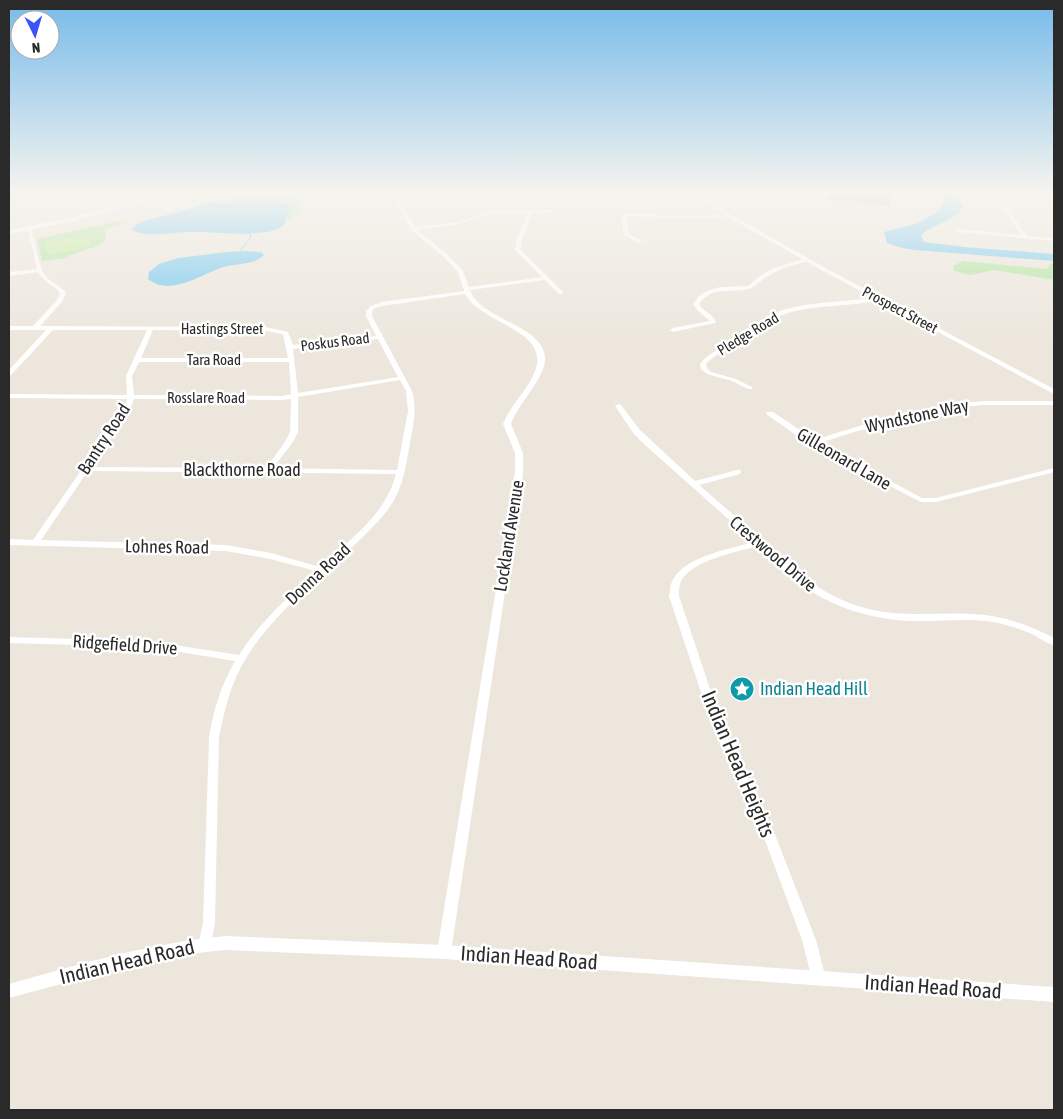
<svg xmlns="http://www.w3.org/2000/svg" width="1063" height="1119" font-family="'Asap Condensed',sans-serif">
  <rect width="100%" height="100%" fill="#ece6dc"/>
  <g fill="#ade498">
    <path d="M 281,194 L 300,200 L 299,213 L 287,220 L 289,203 L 252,197 L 231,203 L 202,204 L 238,196 Z"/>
    <path d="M 119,221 L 124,224 L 105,229 L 106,239 L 100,245 L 68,256 L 67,258 L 42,261 L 37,239 Z"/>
    <path d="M 963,261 L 1047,269 L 1050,264 L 1054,264 L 1054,280 L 995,270 L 970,275 L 954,271 L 953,266 Z"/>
  </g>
  <path fill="#c1eb93" d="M 90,236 L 89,245 L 77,250 L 48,255 L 45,242 Z"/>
  <g fill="#6ec5f0">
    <path d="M 936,194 C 949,194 958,193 963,207 C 953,224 929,224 921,236 L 924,242 L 965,247 L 1054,254 L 1054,261 L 915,250 L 902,248 L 887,243 L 884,232 L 919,223 L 940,210 L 943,201 Z"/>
    <path d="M 248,197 L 289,203 L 290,211 L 286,217 L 286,222 C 280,231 268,232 258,233 C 234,236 209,231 185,232 C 172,233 141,238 132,229 L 140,222 L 186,210 L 202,204 L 212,202 L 231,203 Z"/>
    <path d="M 246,251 L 261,252 L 264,255 C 255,265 236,263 224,267 C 201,274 171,297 148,279 L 149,272 L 159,264 L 178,258 L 227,252 Z"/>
  </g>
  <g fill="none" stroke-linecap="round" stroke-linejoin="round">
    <path stroke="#6ec5f0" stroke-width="1" d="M 240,251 L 251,237 L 250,234"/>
    <g fill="#fff" fill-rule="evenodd">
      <path d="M 362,194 L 374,194 L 372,195 L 313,201 L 311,200 L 313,199 Z"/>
      <path d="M 391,194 L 395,194 L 415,227 L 458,222 L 493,211 L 555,210 L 557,211 L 555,212 L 532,213 C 530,226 520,236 521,250 L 563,292 L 563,294 L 559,294 L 545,280 L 470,290 C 480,320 547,326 545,360 C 544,379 518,404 511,424 L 523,453 L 523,472 L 451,952 L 449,956 L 444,958 L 439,956 L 437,952 L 515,472 L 515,453 L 503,424 C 511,404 528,390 535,371 C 551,330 479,323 465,294 L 382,306 L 375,308 L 372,311 L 372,316 L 412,391 C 418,411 412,429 409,449 C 406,464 404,480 397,494 C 393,503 388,510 382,517 C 336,569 261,615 234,682 C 227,700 223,718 219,737 L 215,923 L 210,949 L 205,951 L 200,949 L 198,945 L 203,923 L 209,737 C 214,708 220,688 235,661 L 149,647 L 9,643 L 9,637 L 149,641 L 239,655 C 259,623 288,597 316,571 L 270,559 L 226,551 L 9,545 L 9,539 L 33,540 L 126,405 L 127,399 L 9,398 L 9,394 L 127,395 L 126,376 L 147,330 L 53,330 L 11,375 L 9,376 L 9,370 L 46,330 L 9,330 L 9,326 L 33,326 L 57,300 L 60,293 C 53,284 43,282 38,272 L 9,276 L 9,272 L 37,269 L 28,229 L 30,228 L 32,229 C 36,243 37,263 45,275 C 50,283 61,285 66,293 L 62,302 L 40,326 L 266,327 L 288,332 L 293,345 L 376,336 L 366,316 L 366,311 L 371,306 L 381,302 L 464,291 L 458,272 L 443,256 L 411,230 ZM 493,213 L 527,213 C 525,226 515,236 515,250 L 542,277 L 469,287 L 463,271 L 447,254 L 417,230 L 459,224 ZM 153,330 L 266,331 L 283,334 L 288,358 L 141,358 ZM 378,339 L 398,377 L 298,393 L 293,349 ZM 139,362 L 289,362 L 291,394 L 282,396 L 134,395 L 132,376 ZM 400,380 L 406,391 L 408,411 L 397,470 L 273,468 L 293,442 L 298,432 L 298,397 ZM 134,399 L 282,400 L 291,399 L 290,432 L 285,442 L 266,468 L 91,467 L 132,405 ZM 88,471 L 396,474 C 385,516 350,539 320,567 L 271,553 L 226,545 L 41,540 Z"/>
      <path d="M 994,194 L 998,194 L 1027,236 L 1054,238 L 1054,241 L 957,232 L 956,231 L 959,229 L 1021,235 Z"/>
      <path d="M 623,213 L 679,216 L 730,215 L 732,216 L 730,217 L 679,218 L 626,216 L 629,234 L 641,240 L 642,241 L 639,243 L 624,235 L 621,216 Z"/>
      <path d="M 807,258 L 810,260 L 809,261 C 795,264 781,268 768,276 C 762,279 756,287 749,289 C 729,294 713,285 699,304 C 703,311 713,314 716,322 L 715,323 L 673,332 L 670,330 L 673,328 L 710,321 L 697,310 L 693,304 L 699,296 L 705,292 L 720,287 L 748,286 L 760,276 L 774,268 Z"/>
      <path d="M 880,297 L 882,298 L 882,300 C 846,308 806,303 772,319 C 761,324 753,335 742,342 C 730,349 715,353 706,364 L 707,368 L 711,372 L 736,379 L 752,387 L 752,389 L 748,389 L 732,381 L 707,374 L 701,369 L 700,364 C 710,351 725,347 738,339 C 748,333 755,323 766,317 C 798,300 844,303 880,297 Z"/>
      <path d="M 984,401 L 1054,401 L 1054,405 L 984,405 L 952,408 L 854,432 L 820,443 L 922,498 L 936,498 L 1054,468 L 1054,472 L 936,502 L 921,502 L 810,445 L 766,414 L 767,412 L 773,412 L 815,440 C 869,422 927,406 984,401 Z"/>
      <path d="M 619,404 L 621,405 L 640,430 L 695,481 L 737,470 L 740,470 L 741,472 L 740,474 L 699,485 C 721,504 743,523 765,543 C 799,574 825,599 873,610 C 906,617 938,612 971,614 C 1001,615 1028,624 1054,638 L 1054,645 C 1047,643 1040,639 1034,635 C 1021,629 1008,625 994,622 C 970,618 946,621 922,621 C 879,622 832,609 798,582 C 784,571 771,558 758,546 C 737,552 687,561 680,584 C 679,588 679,592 679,596 L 724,731 L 774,832 L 816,940 L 826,979 L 824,984 L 819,985 L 814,984 L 812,979 L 802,940 L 762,832 L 714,731 L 669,596 C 670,592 670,588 671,584 C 680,557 729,549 754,542 L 644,444 L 634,434 L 615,406 Z"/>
    </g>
    <g fill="#fff" fill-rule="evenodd">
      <path d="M 695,194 L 700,194 L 732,215 L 829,270 L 1054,389 L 1054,394 L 825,272 L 728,217 Z"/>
      <path d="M 225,936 L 444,945 L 1054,987 L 1054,1002 L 444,959 L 225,950 L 198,953 L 143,962 L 9,998 L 9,984 C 80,964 151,943 225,936 Z"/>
    </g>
    <path fill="#fff" fill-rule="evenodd" d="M 164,194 L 172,194 L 75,221 L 9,234 L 9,230 L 74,217 Z"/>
  </g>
  <g fill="#aba9a1">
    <path d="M 584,194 L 617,194 L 617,195 Z"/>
    <path d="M 827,194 L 890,194 L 891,197 L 889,205 L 855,203 L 854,201 L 828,200 Z"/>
  </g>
  <path fill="#c7c4bb" stroke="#8b8983" d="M 856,194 L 890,194 L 891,197 L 856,195 Z"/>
  <linearGradient id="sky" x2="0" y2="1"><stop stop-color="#77bbeb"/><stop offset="0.55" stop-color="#f6f4ef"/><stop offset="1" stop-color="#f6f4ef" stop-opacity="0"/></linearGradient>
  <rect width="1063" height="350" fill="url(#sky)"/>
  <defs>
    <symbol id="sight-disc" viewBox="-11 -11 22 22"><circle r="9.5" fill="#0f9aa8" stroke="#fff"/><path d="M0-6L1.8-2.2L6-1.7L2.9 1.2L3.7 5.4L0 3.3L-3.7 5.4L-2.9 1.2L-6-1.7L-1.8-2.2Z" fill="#fff"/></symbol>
  </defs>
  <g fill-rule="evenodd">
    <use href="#sight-disc" x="728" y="675" width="28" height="28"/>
  </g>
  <g text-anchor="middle" stroke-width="5" stroke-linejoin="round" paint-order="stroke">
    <g font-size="15" fill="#2a2a2a" stroke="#fff">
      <text transform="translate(900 310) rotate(28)" y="5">Prospect Street</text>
      <text x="222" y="334">Hastings Street</text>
      <text transform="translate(748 334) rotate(-31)" y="5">Pledge Road</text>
      <text transform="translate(335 342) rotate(-7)" y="5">Poskus Road</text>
      <text x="214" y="365">Tara Road</text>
      <text x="206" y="403">Rosslare Road</text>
    </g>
    <g font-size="18" fill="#2a2a2a" stroke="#fff">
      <text transform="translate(917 416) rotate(-12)" y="6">Wyndstone Way</text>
      <text transform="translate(104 439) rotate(-57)" y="6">Bantry Road</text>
      <text transform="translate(844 459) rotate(30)" y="6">Gilleonard Lane</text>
      <text x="242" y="476">Blackthorne Road</text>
      <text transform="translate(509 536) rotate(-81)" y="6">Lockland Avenue</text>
      <text transform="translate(167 547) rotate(1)" y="6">Lohnes Road</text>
      <text transform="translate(773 554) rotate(40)" y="6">Crestwood Drive</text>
      <text transform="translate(318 574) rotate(-43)" y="6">Donna Road</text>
      <text transform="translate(125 645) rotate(4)" y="6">Ridgefield Drive</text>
    </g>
    <g font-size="18" fill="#0d838f" stroke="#fff" text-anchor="start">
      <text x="760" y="695">Indian Head Hill</text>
    </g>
    <g font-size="21" fill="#2a2a2a" stroke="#fff">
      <text transform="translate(738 764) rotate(67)" y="7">Indian Head Heights</text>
      <text transform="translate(529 958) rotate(4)" y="7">Indian Head Road</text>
      <text transform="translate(127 962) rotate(-13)" y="7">Indian Head Road</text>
      <text transform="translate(933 987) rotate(4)" y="7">Indian Head Road</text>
    </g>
  </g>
  <rect width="1063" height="1119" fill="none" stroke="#2a2a2a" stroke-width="20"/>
  <g transform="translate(35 35) rotate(175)"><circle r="24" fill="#ffffff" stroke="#aaaaaa"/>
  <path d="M0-4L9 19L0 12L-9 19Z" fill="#3a53fb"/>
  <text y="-8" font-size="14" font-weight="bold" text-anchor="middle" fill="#2a2a2a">N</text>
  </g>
</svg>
